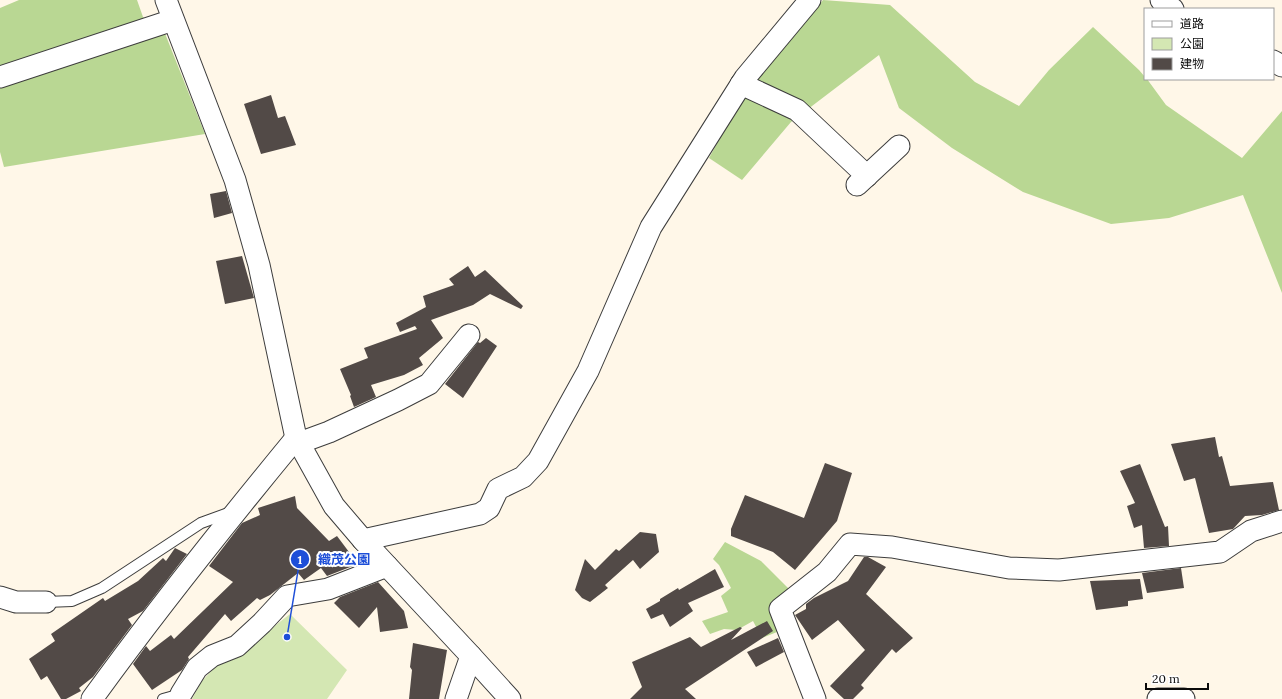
<svg xmlns="http://www.w3.org/2000/svg" width="1282" height="699" font-family="Lora,'Noto Sans JP',serif">
  <rect width="100%" height="100%" fill="#fff7e8"/>
  <path fill="#d4e7b3" d="M 290,614 L 347,670 L 327,699 L 192,699 L 202,681 L 216,666 L 232,659 Z"/>
  <g fill="#b9d793">
    <path d="M 19,0 L 137,0 L 143,17 L 164,31 L 205,134 L 4,167 L 0,152 L 0,8 Z"/>
    <path d="M 823,0 L 890,5 L 975,82 L 1019,106 L 1049,70 L 1093,27 L 1139,70 L 1145,77 L 1145,79 L 1147,79 L 1166,105 L 1242,158 L 1282,111 L 1282,293 L 1243,195 L 1169,218 L 1111,224 L 1023,192 L 952,148 L 899,108 L 879,55 L 791,122 L 742,180 L 709,158 L 742,98 Z"/>
    <path d="M 725,542 L 761,561 L 790,590 L 782,630 L 762,638 L 753,621 L 737,630 L 724,629 L 710,634 L 702,621 L 728,612 L 721,596 L 731,588 L 719,565 L 713,559 Z"/>
  </g>
  <g fill="#524a47">
    <path d="M 271,95 L 278,118 L 285,116 L 296,145 L 261,154 L 244,104 Z"/>
    <path d="M 226,191 L 232,213 L 214,218 L 210,194 Z"/>
    <path d="M 242,256 L 254,298 L 225,304 L 216,261 Z"/>
    <path d="M 468,266 L 475,277 L 485,270 L 523,306 L 521,309 L 490,294 L 473,305 L 431,320 L 443,338 L 419,358 L 423,365 L 404,375 L 371,385 L 376,397 L 354,407 L 350,396 L 351,395 L 340,369 L 368,358 L 364,348 L 417,329 L 415,326 L 400,332 L 396,323 L 426,307 L 423,296 L 454,285 L 449,279 Z"/>
    <path d="M 486,338 L 497,346 L 463,398 L 445,384 L 478,342 L 480,343 Z"/>
    <path d="M 1215,437 L 1219,457 L 1222,456 L 1230,486 L 1273,482 L 1279,510 L 1262,515 L 1245,516 L 1233,529 L 1209,533 L 1195,478 L 1184,481 L 1171,444 Z"/>
    <path d="M 825,463 L 852,473 L 837,521 L 795,570 L 773,552 L 731,536 L 731,529 L 745,495 L 804,518 Z"/>
    <path d="M 1140,464 L 1165,527 L 1168,526 L 1169,546 L 1144,548 L 1142,525 L 1134,528 L 1127,506 L 1135,503 L 1120,471 Z"/>
    <path d="M 295,496 L 297,508 L 329,541 L 337,536 L 358,564 L 327,576 L 321,568 L 304,580 L 298,573 L 270,595 L 260,600 L 257,598 L 231,621 L 225,614 L 188,657 L 189,659 L 182,670 L 152,690 L 133,664 L 146,646 L 150,651 L 171,635 L 174,639 L 233,582 L 209,566 L 242,523 L 260,515 L 258,508 Z"/>
    <path d="M 640,532 L 656,534 L 659,552 L 640,569 L 633,560 L 605,585 L 608,588 L 590,602 L 582,598 L 575,590 L 585,559 L 595,570 L 616,549 L 619,551 Z"/>
    <path d="M 175,548 L 187,554 L 143,611 L 128,619 L 132,625 L 93,677 L 79,688 L 81,691 L 66,699 L 61,699 L 47,676 L 41,680 L 29,659 L 55,641 L 51,634 L 103,598 L 105,601 L 138,581 L 163,558 L 166,561 Z"/>
    <path d="M 864,557 L 868,557 L 886,567 L 866,594 L 913,638 L 896,653 L 892,649 L 861,685 L 864,688 L 853,699 L 844,699 L 830,686 L 865,650 L 838,620 L 812,640 L 795,615 L 806,609 L 806,604 L 814,598 L 848,581 Z"/>
    <path d="M 1181,568 L 1184,588 L 1147,593 L 1142,573 Z"/>
    <path d="M 715,569 L 724,587 L 688,603 L 693,611 L 670,627 L 663,614 L 651,619 L 646,609 L 660,601 L 660,599 L 678,588 L 679,590 Z"/>
    <path d="M 1140,579 L 1143,599 L 1128,601 L 1128,606 L 1096,610 L 1090,581 Z"/>
    <path d="M 378,582 L 404,611 L 408,628 L 380,632 L 377,607 L 359,628 L 334,603 L 340,597 Z"/>
    <path d="M 767,621 L 773,631 L 685,689 L 696,699 L 630,699 L 642,687 L 632,662 L 690,637 L 701,647 L 740,627 L 742,628 L 731,640 Z"/>
    <path d="M 778,638 L 784,652 L 756,667 L 747,652 Z"/>
    <path d="M 413,643 L 447,650 L 439,699 L 409,699 L 412,670 L 410,667 Z"/>
  </g>
  <g fill="none" stroke-linecap="round" stroke-linejoin="round">
    <defs>
      <g id="lane">
        <path d="M 46,602 L 72,601 L 102,588 L 201,523 L 231,512"/>
        <path d="M 163,699 L 181,694"/>
      </g>
      <g id="street">
        <path d="M 166,0 L 235,180 L 259,265 L 296,438 L 299,443 L 334,506 L 363,540 L 471,656 L 510,699"/>
        <path d="M 1161,0 L 1167,6 L 1173,9"/>
        <path d="M 1273,61 L 1282,66"/>
        <path d="M 0,77 L 173,20"/>
        <path d="M 741,84 L 797,110 L 867,176"/>
        <path d="M 857,185 L 899,146"/>
        <path d="M 299,443 L 329,432 L 398,400 L 429,384 L 469,335"/>
        <path d="M 363,540 L 480,514 L 489,508 L 498,489 L 523,477 L 538,461 L 588,371 L 651,227 L 745,78 L 810,0"/>
        <path d="M 0,597 L 16,602 L 46,602"/>
        <path d="M 181,694 L 197,668 L 212,656 L 237,646 L 262,623 L 287,596 L 328,589 L 387,566"/>
        <path d="M 92,699 C 157,609 226,523 296,438"/>
        <path d="M 456,699 L 471,656"/>
        <path d="M 815,699 L 780,609 L 827,572 L 850,544 L 892,547 L 1009,568 L 1059,570 L 1220,552 L 1251,531 L 1282,521"/>
        <path d="M 1158,699 L 1184,699"/>
      </g>
    </defs>
    <use href="#lane" stroke="#3d3d3d" stroke-width="12"/>
    <use href="#street" stroke="#3d3d3d" stroke-width="23"/>
    <use href="#lane" stroke="#fff" stroke-width="10"/>
    <use href="#street" stroke="#fff" stroke-width="21"/>
  </g>
  <path fill="none" stroke="#1d4ed8" stroke-width="1.5" d="M287 637L300 559"/>
  <g fill="#1d4ed8" stroke="#fff" stroke-width="1.5">
    <circle cx="287" cy="637" r="4"/>
    <circle cx="300" cy="559" r="10"/>
  </g>
  <g font-size="12" text-anchor="middle" font-weight="bold" fill="#fff">
    <text x="300" y="564">1</text>
  </g>
  <g font-size="13" text-anchor="middle" font-weight="bold" fill="#1d4ed8" stroke="#fff" stroke-width="4" stroke-linejoin="round" paint-order="stroke">
    <text x="344" y="564">織茂公園</text>
  </g>
  <rect x="1144" y="8" width="130" height="72" fill="#ffffff" stroke="#9d9d9d"/>
  <rect x="1152" y="21" width="20" height="6" fill="#ffffff" stroke="#9d9d9d"/>
  <text x="1180" y="28" font-size="12" fill="#0a0a0a">道路</text>
  <rect x="1152" y="38" width="20" height="12" fill="#d4e7b3" stroke="#9d9d9d"/>
  <text x="1180" y="48" font-size="12" fill="#0a0a0a">公園</text>
  <rect x="1152" y="58" width="20" height="12" fill="#524a47" stroke="#9d9d9d"/>
  <text x="1180" y="68" font-size="12" fill="#0a0a0a">建物</text>
  <path d="M1146 683v6h62v-6" fill="none" stroke="#0a0a0a" stroke-width="2"/>
  <text x="1152" y="683" font-size="12" fill="#0a0a0a" stroke="#ffffff" stroke-width="3" paint-order="stroke">20 m</text>
</svg>
